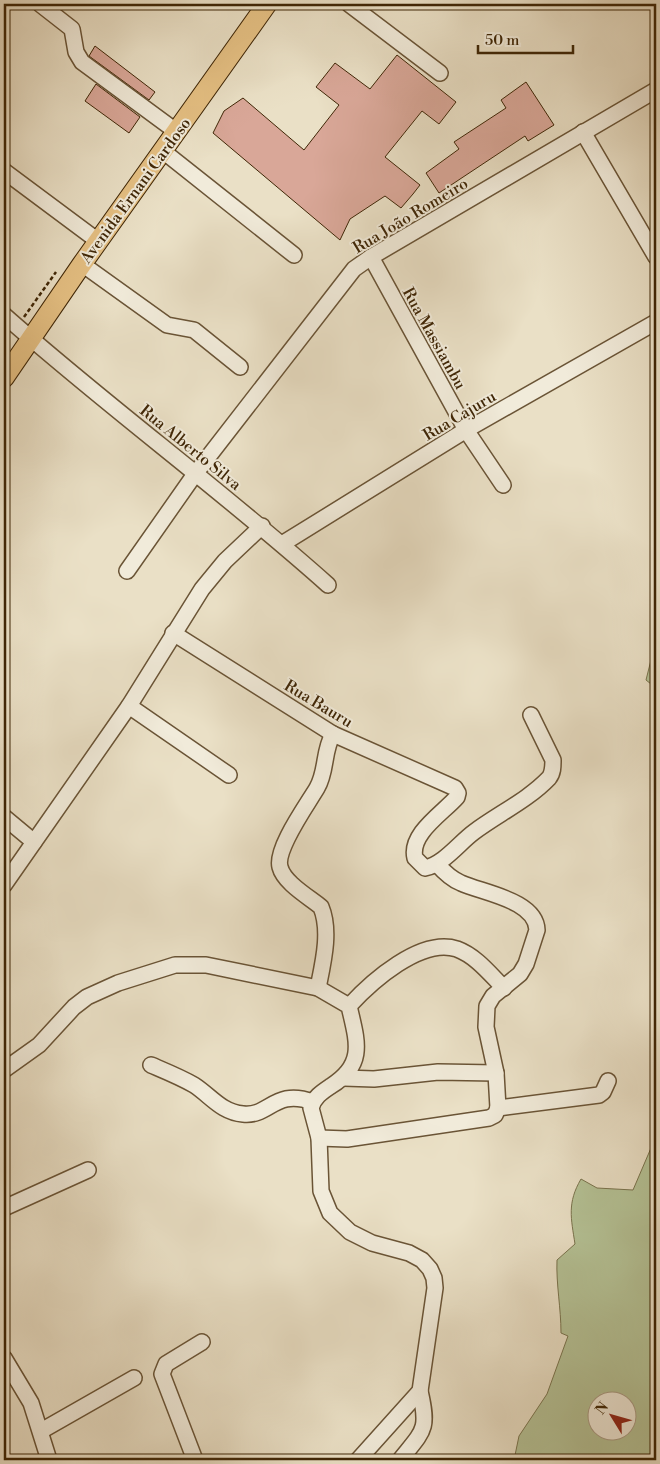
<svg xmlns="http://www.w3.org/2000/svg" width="660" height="1464" font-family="'Libre Bodoni',serif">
  <rect width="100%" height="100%" fill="#eae0c6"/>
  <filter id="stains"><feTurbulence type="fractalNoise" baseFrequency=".004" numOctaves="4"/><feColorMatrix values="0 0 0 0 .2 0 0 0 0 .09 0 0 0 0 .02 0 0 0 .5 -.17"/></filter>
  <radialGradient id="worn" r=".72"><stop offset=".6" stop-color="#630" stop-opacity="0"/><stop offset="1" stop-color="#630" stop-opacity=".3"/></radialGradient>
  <g fill="#b5c296" stroke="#7a744e" fill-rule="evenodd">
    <path d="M 656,640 L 656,688 L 646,680 Z"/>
    <path d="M 656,1146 L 656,1460 L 514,1460 L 519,1436 L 547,1394 L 568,1336 L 561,1333 C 561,1308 556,1284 557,1260 L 575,1244 C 571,1218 567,1203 581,1179 L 597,1188 L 633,1190 L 651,1148 ZM 598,1402 L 628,1402 L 628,1432 L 598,1432 Z"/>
  </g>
  <g fill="#d9a798" stroke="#3f2606">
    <path d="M 95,46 L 155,92 L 149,100 L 89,56 Z"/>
    <path d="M 397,55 L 456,102 L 439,124 L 422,111 L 385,157 L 420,185 L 413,194 L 401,208 L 385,196 L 350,219 L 340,240 L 213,133 L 224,111 L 243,98 L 304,150 L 339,105 L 316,87 L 335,63 L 370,89 Z"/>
    <path d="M 526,82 L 554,125 L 528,141 L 525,136 L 439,193 L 426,173 L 459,149 L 454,142 L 506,108 L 501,100 Z"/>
    <path d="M 96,84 L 140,117 L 129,133 L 85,101 Z"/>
  </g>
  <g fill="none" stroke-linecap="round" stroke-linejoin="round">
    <defs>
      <g id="minor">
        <path d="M 40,4 L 72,29 L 76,52 L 82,62 L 177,132"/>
        <path d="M 349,4 L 440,73"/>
        <path d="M 583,132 L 656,257"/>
        <path d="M 163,151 L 294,255"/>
        <path d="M 4,171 L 98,241"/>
        <path d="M 371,257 L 466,430 L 503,485"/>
        <path d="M 82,264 L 167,325 L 194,330 L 240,367"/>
        <path d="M 4,315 C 109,408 223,491 328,585"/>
        <path d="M 282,544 L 466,430 L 656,322"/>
        <path d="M 127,571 L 195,474 L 354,269 L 371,257 L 656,90"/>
        <path d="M 173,633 L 333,734 L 455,788 L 458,793 L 457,797 C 443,813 409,834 415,858 L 425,868 C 444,864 459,843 474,832 C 498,814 528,800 549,778 C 553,773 553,767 553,760 L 531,715"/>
        <path d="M 129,706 L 229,775"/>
        <path d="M 4,817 L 34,842"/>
        <path d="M 437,864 C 444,872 451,879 461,883 C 483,893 536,900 537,930 L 526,964 L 520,974 L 493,996 L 487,1006 L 486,1027 L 496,1073 L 498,1108"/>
        <path d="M 4,885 L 129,706 L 202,589 L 225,561 L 262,526"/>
        <path d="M 318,988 C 323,963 331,931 321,907 C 309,897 284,883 280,867 C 275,849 307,805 317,788 C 327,771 323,751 333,734"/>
        <path d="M 349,1006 C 371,982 421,937 457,949 C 476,956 490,974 504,988"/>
        <path d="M 151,1065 C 165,1071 180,1077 194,1085 C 211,1096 221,1112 243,1114 C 270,1117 274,1088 313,1102"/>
        <path d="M 4,1070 L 39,1045 L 74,1007 L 87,997 L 118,983 L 175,965 L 206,965 L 318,988 L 349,1006 C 357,1041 366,1064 331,1086 C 322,1092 314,1097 311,1108 L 319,1138 L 321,1191 L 330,1213 L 350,1232 L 372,1243 L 409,1253 L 422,1260 L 430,1269 L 434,1278 L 435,1288 L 420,1391 L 358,1460"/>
        <path d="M 344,1078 L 374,1079 L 438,1072 L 496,1073"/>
        <path d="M 498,1108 L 599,1095 L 603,1092 L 608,1081"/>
        <path d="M 319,1138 L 347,1139 L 489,1118 L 495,1115 L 498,1108"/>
        <path d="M 4,1208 L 88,1170"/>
        <path d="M 4,1358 L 31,1403 L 49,1460"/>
        <path d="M 41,1431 L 134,1378"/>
        <path d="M 195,1460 L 162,1374 L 166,1364 L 202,1342"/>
        <path d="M 400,1460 C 424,1430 429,1430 420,1391"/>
      </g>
      <path id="major" d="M 4,378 L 82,264 L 267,4"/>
    </defs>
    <use href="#minor" stroke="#6a5436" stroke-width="18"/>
    <use href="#major" stroke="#3f2606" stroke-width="21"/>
    <path stroke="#3f2606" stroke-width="2.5" stroke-dasharray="4 2.5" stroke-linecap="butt" d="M 24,317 L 56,272"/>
    <use href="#minor" stroke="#f1ebda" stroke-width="15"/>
    <use href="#major" stroke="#e5c083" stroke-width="19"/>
  </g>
  <g text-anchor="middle" stroke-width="4" stroke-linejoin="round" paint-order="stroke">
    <g font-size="16" fill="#3f2606" stroke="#f1ebda">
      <text transform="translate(135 190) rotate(-54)" y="6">Avenida Ernani Cardoso</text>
      <text transform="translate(410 215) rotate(-31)" y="6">Rua João Romeiro</text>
      <text transform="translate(435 338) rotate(61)" y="6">Rua Massiambu</text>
      <text transform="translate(459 415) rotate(-31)" y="6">Rua Cajuru</text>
      <text transform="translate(191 447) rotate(39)" y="6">Rua Alberto Silva</text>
      <text transform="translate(319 703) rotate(31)" y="6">Rua Bauru</text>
    </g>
  </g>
  <rect width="660" height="1464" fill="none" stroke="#eae0c6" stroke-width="20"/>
  <rect x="5" y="5" width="650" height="1454" fill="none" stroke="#3f2606" stroke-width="2.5"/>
  <rect x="10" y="10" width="640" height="1444" fill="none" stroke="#3f2606"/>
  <g transform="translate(612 1416) rotate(307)"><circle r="24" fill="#f1ebda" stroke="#aa9c85"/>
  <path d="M0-4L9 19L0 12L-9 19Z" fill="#8f2418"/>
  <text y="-8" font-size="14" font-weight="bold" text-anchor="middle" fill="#3f2606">N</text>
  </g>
  <path d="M478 45v8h95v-8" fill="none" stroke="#3f2606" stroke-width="2.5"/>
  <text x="485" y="45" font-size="15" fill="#3f2606" stroke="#f1ebda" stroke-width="4" paint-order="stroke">50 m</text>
  <rect width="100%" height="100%" filter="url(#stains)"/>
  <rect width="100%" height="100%" fill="url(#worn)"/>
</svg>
